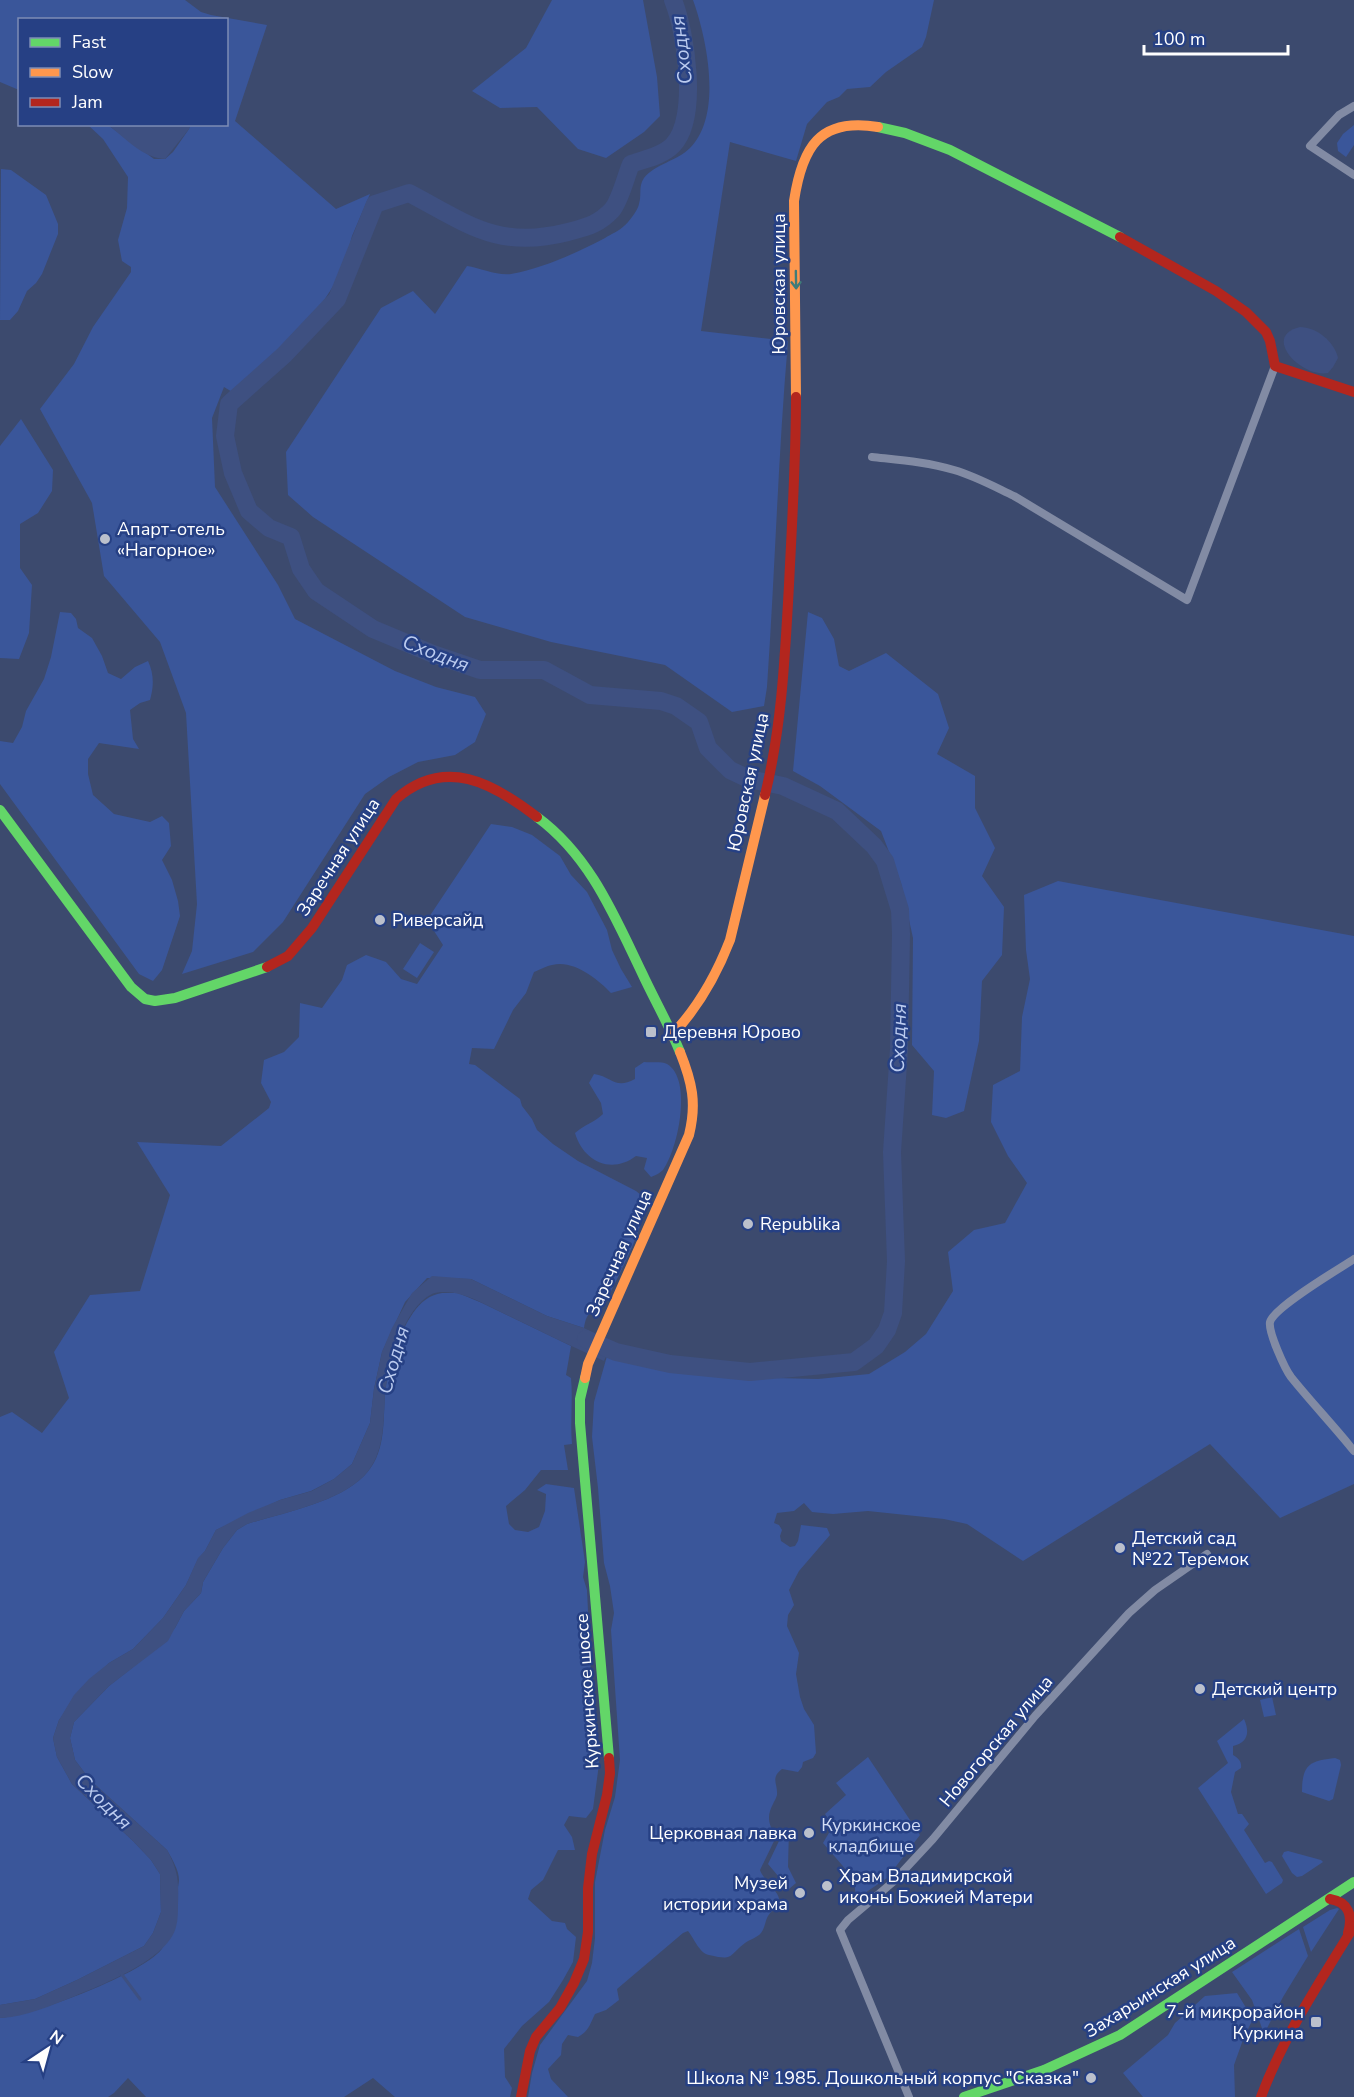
<svg xmlns="http://www.w3.org/2000/svg" width="1354" height="2097" font-family="'Nunito Sans',sans-serif">
  <rect width="100%" height="100%" fill="#3c4a6e"/>
  <g fill="#3a569a">
    <path d="M 0,0 L 185,0 L 201,12 L 211,15 L 267,25 L 235,121 L 336,209 L 370,194 L 352,236 L 343,271 L 319,308 L 284,347 L 234,393 L 224,387 L 212,418 L 215,487 L 278,585 L 295,619 L 395,671 L 436,687 L 475,697 L 486,714 L 475,742 L 455,755 L 418,762 L 389,777 L 365,794 L 283,922 L 253,952 L 182,974 L 192,951 L 197,904 L 186,713 L 160,642 L 104,576 L 92,503 L 40,409 L 74,364 L 93,327 L 131,272 L 131,267 L 122,261 L 118,240 L 127,208 L 128,177 L 103,139 L 88,125 L 108,125 L 154,159 L 165,159 L 173,152 L 189,129 L 190,125 L 226,124 L 226,20 L 20,20 L 19,90 L 0,82 Z"/>
    <path d="M 552,0 L 643,0 L 657,77 L 660,116 L 644,132 L 606,158 L 578,149 L 537,107 L 500,108 L 472,91 L 526,48 Z"/>
    <path d="M 693,0 L 934,0 L 926,37 L 922,47 L 886,72 L 870,87 L 847,89 L 839,97 L 827,102 L 807,124 L 796,161 L 730,142 L 701,331 L 788,341 C 778,456 775,572 767,687 L 764,706 L 732,712 L 665,665 L 551,642 L 465,617 L 313,517 L 288,495 L 286,452 L 381,308 L 413,291 L 435,314 L 467,266 C 480,268 498,276 511,274 C 544,268 576,253 605,238 C 611,234 619,231 624,226 C 629,222 638,210 639,204 C 642,194 638,187 644,178 C 655,164 677,161 690,148 C 723,115 707,39 693,0 Z"/>
    <path d="M 1354,125 L 1354,145 L 1346,157 L 1338,151 L 1337,143 L 1343,134 Z"/>
    <path d="M 1,169 L 11,170 L 46,195 L 58,224 L 58,234 L 42,274 L 36,283 L 27,291 L 18,311 L 10,320 L 0,320 Z"/>
    <path d="M 21,419 L 53,470 L 52,491 L 38,513 L 20,524 L 20,568 L 32,585 L 29,633 L 19,659 L 0,658 L 0,446 Z"/>
    <path d="M 60,612 L 71,613 L 76,619 L 78,628 L 92,638 L 102,656 L 108,673 L 121,679 L 135,667 L 148,661 C 154,674 154,686 150,700 L 140,703 L 130,710 L 133,739 L 139,749 L 99,743 L 88,759 L 88,774 L 93,795 L 114,814 L 150,822 L 162,816 L 169,823 L 171,846 L 162,860 L 172,880 L 178,901 L 180,916 L 162,970 L 153,981 L 139,974 L 0,784 L 0,741 L 13,743 L 22,727 L 26,711 L 44,679 L 51,657 Z"/>
    <path d="M 808,612 L 822,618 L 834,639 L 839,666 L 849,671 L 886,653 L 938,694 L 949,728 L 937,754 L 975,776 L 975,808 L 995,848 L 982,876 L 1004,907 L 1002,955 L 982,981 L 979,1041 L 964,1111 L 946,1118 L 932,1115 L 934,1071 L 912,1045 L 913,938 L 901,883 L 881,831 L 820,786 L 793,771 Z"/>
    <path d="M 491,824 L 512,827 L 532,835 L 560,856 L 571,875 L 587,892 L 607,930 L 612,950 L 621,969 L 632,987 L 611,993 C 598,979 573,959 552,965 C 546,966 539,970 534,972 L 526,993 L 513,1010 L 494,1049 L 472,1048 L 469,1064 L 475,1065 L 520,1099 L 522,1106 L 532,1119 L 537,1130 L 553,1144 L 578,1161 L 636,1191 L 646,1199 C 643,1233 619,1273 605,1304 C 592,1314 587,1309 584,1328 L 547,1316 L 471,1279 L 427,1278 L 405,1302 L 382,1352 L 374,1389 L 370,1423 L 352,1464 L 334,1479 L 311,1491 L 280,1500 L 216,1530 L 205,1551 L 198,1559 L 186,1585 L 163,1618 L 133,1649 L 109,1663 L 59,1720 L 53,1738 L 57,1757 L 72,1784 L 133,1841 L 151,1860 L 160,1874 L 161,1912 L 153,1933 L 144,1946 L 77,1980 L 35,1999 L 0,2005 L 0,1417 L 12,1412 L 42,1433 L 69,1398 L 54,1352 L 90,1295 L 140,1291 L 170,1195 L 137,1142 L 221,1146 L 269,1108 L 271,1102 L 261,1083 L 264,1060 L 284,1052 L 299,1037 L 300,1003 L 322,1008 L 342,980 L 347,965 L 366,955 L 386,962 L 401,979 L 417,984 L 443,945 L 427,920 Z"/>
    <path d="M 1058,881 L 1354,936 L 1354,1484 L 1280,1518 L 1210,1444 L 1023,1561 L 967,1524 L 944,1519 L 868,1511 L 833,1514 L 812,1512 L 804,1503 L 794,1511 L 777,1513 L 774,1523 L 779,1525 L 782,1530 L 780,1536 L 781,1541 L 790,1547 L 795,1546 L 798,1541 L 801,1525 L 827,1528 L 830,1535 L 799,1571 L 789,1590 L 794,1605 L 788,1615 L 787,1626 L 799,1653 L 796,1674 L 800,1697 L 804,1709 L 814,1725 L 816,1753 L 813,1758 L 803,1762 L 802,1767 L 798,1772 L 782,1769 C 770,1778 778,1784 777,1795 C 776,1799 774,1801 773,1804 C 766,1817 769,1825 776,1837 L 760,1870 C 763,1880 781,1893 779,1901 C 778,1906 771,1911 768,1916 C 765,1921 765,1928 761,1933 C 757,1938 750,1939 745,1943 C 728,1956 734,1961 709,1955 C 699,1953 694,1938 688,1931 L 683,1933 L 617,1989 L 619,2000 L 606,2010 L 595,2014 C 590,2024 589,2031 578,2037 L 568,2035 L 562,2044 L 561,2055 L 548,2069 L 551,2079 L 568,2097 L 528,2097 L 532,2073 L 540,2045 L 587,1981 L 592,1963 L 595,1938 L 595,1882 L 605,1830 L 615,1797 L 620,1760 L 611,1630 L 614,1613 L 610,1586 L 604,1563 L 598,1488 L 592,1437 L 594,1402 L 607,1356 L 736,1377 L 818,1379 L 869,1374 L 905,1352 L 926,1334 L 953,1291 L 948,1252 L 974,1230 L 1005,1223 L 1027,1183 L 1008,1156 L 991,1122 L 993,1085 L 1020,1071 L 1022,1017 L 1030,979 L 1026,950 L 1024,895 Z"/>
    <path d="M 420,943 L 434,952 L 417,978 L 403,969 Z"/>
    <path d="M 644,1062 C 651,1063 661,1061 667,1064 C 693,1079 678,1150 663,1170 C 660,1173 656,1175 651,1177 L 644,1169 L 647,1158 L 636,1156 C 611,1175 583,1161 575,1133 C 584,1125 595,1122 603,1114 L 601,1103 L 589,1083 L 594,1074 C 613,1077 615,1090 635,1079 L 635,1068 Z"/>
    <path d="M 442,1293 L 458,1293 L 482,1303 L 571,1346 L 566,1375 L 571,1378 C 573,1400 570,1422 572,1444 L 564,1445 L 568,1470 L 541,1470 L 525,1490 L 506,1506 L 509,1524 L 515,1530 L 528,1532 L 539,1527 L 545,1511 L 546,1494 L 537,1490 L 546,1484 L 574,1488 L 585,1562 L 583,1577 L 587,1590 L 592,1694 L 599,1764 L 593,1809 L 586,1818 L 569,1816 L 564,1825 L 572,1837 L 575,1850 L 558,1850 L 543,1880 L 531,1890 L 528,1899 L 552,1921 L 565,1923 L 567,1929 L 576,1937 L 573,1962 L 563,1980 L 549,2002 L 522,2026 L 504,2049 L 505,2077 L 512,2088 L 510,2097 L 395,2097 L 373,2078 L 344,2097 L 146,2097 L 128,2078 L 114,2093 L 108,2097 L 0,2097 L 0,2018 C 29,2017 149,1972 163,1947 C 166,1941 179,1887 179,1880 C 179,1870 172,1859 167,1850 L 90,1780 L 75,1760 L 70,1738 L 74,1722 L 109,1686 L 132,1668 L 175,1628 L 184,1611 L 201,1593 L 203,1582 L 223,1548 L 237,1530 L 247,1524 C 282,1513 337,1503 364,1476 C 386,1454 383,1423 385,1394 C 388,1366 397,1336 413,1313 C 421,1302 429,1295 442,1293 Z"/>
    <path d="M 1272,1697 L 1276,1715 L 1264,1717 L 1260,1700 Z"/>
    <path d="M 1244,1719 C 1250,1732 1248,1743 1233,1746 L 1233,1755 C 1238,1758 1242,1761 1241,1768 L 1235,1772 L 1231,1792 L 1238,1814 L 1242,1814 L 1249,1824 L 1244,1830 L 1265,1863 L 1269,1861 L 1272,1862 L 1283,1880 L 1282,1883 L 1266,1894 L 1198,1788 L 1228,1763 L 1217,1741 Z"/>
    <path d="M 868,1757 L 920,1835 L 887,1878 L 856,1899 L 854,1879 L 823,1843 L 833,1826 L 825,1814 L 846,1795 L 836,1783 Z"/>
    <path d="M 1335,1758 L 1340,1760 L 1341,1765 L 1333,1799 L 1329,1801 L 1302,1792 C 1302,1764 1310,1761 1335,1758 Z"/>
    <path d="M 789,1829 L 788,1867 L 796,1883 L 789,1889 L 768,1864 L 779,1841 Z"/>
    <path d="M 1288,1851 L 1321,1860 L 1323,1862 L 1302,1876 L 1297,1877 L 1292,1873 L 1282,1856 L 1284,1852 Z"/>
    <path d="M 1337,1908 L 1339,1909 L 1311,1952 L 1303,1927 L 1330,1910 Z"/>
    <path d="M 1299,1929 L 1308,1956 L 1283,1997 L 1264,2034 L 1252,2000 L 1232,1972 Z"/>
    <path d="M 1237,1993 L 1253,2019 L 1244,2037 L 1234,2065 L 1235,2097 L 1143,2097 L 1123,2073 L 1168,2035 L 1175,2023 L 1205,1996 Z"/>
  </g>
  <g fill="#3e5081">
    <path d="M 108,125 L 190,125 L 189,129 L 165,159 C 142,158 126,138 108,125 Z"/>
    <path d="M 1300,327 C 1316,327 1334,341 1338,358 L 1333,367 L 1328,373 C 1301,378 1261,336 1300,327 Z"/>
    <path d="M 432,1276 L 471,1279 L 547,1316 L 584,1328 L 604,1338 L 611,1345 L 604,1361 C 571,1346 538,1330 505,1314 C 490,1307 475,1298 459,1294 C 452,1292 439,1291 432,1294 C 404,1307 387,1367 385,1395 C 383,1423 385,1454 364,1476 C 337,1503 282,1513 247,1524 L 237,1530 L 223,1548 L 203,1582 L 201,1593 L 184,1611 L 168,1641 L 109,1686 L 74,1722 L 70,1738 L 75,1760 L 90,1780 L 167,1850 C 178,1870 179,1882 178,1904 C 178,1911 178,1920 176,1927 C 168,1959 104,1984 75,1996 C 52,2005 26,2017 0,2018 L 0,2005 L 35,1999 L 77,1980 L 144,1946 L 153,1933 L 161,1912 L 160,1874 L 151,1860 L 133,1841 L 72,1784 L 57,1757 L 53,1738 L 59,1720 L 74,1695 L 89,1679 L 109,1663 L 133,1649 L 163,1618 L 186,1585 L 198,1558 L 205,1551 L 216,1530 L 248,1513 L 280,1500 L 312,1491 L 334,1479 L 352,1464 L 370,1423 L 374,1389 L 382,1352 L 392,1328 L 412,1293 Z"/>
  </g>
  <g fill="none" stroke-linecap="round" stroke-linejoin="round">
    <path stroke="#3e5081" stroke-width="3" d="M 120,1972 L 140,1999"/>
    <path stroke="#3e5081" stroke-width="18" d="M 586,1339 L 616,1352 L 670,1364 L 750,1372 L 854,1362 L 876,1346 L 887,1330 L 893,1313 L 896,1261 L 892,1152 L 899,1049 L 901,934 L 900,910 L 885,861 L 874,846 L 837,811 L 783,786 L 749,779 L 730,770 L 708,748 L 699,722 L 676,706 L 661,701 L 590,695 L 544,670 L 480,670 L 433,654 L 373,629 L 316,591 L 301,569 L 291,537 L 269,528 L 249,511 L 233,473 L 225,436 L 229,404 L 284,355 L 337,299 L 375,204 L 409,193 C 468,224 498,250 568,232 C 586,227 598,225 612,210 C 620,201 626,176 631,164 C 645,159 662,156 673,145 C 699,118 686,32 673,0"/>
    <g stroke="#828ba4" stroke-width="8">
      <path d="M 1354,106 L 1339,115 L 1310,146 L 1354,175"/>
      <path d="M 872,457 C 899,460 927,462 954,470 C 975,476 995,487 1014,496 L 1187,600 L 1275,366"/>
      <path d="M 1354,1259 C 1339,1269 1274,1307 1270,1322 C 1268,1332 1285,1369 1291,1377 C 1311,1402 1334,1426 1354,1451"/>
      <path d="M 909,2097 L 840,1930 L 848,1920 L 893,1882 L 933,1839 L 1035,1716 L 1129,1613 L 1155,1590 L 1207,1554"/>
    </g>
    <g stroke="#63d668" stroke-width="10">
      <path d="M 878,127 L 905,133 L 950,150 L 1120,237"/>
      <path d="M 0,810 L 131,987 L 145,999 L 155,1001 L 175,998 L 267,967"/>
      <path d="M 537,817 C 590,856 614,915 642,973 C 654,999 669,1025 680,1052"/>
      <path d="M 585,1378 L 580,1399 L 580,1423 L 609,1758"/>
      <path d="M 964,2097 L 1044,2070 L 1120,2035 L 1354,1882"/>
    </g>
    <g stroke="#ff974d" stroke-width="10">
      <path d="M 796,397 L 794,201 C 802,148 819,117 878,127"/>
      <path d="M 671,1036 C 698,1008 716,976 730,940 L 765,795"/>
      <path d="M 585,1378 L 588,1364 L 689,1135 C 697,1103 692,1082 680,1052"/>
    </g>
    <g stroke="#b3261e" stroke-width="10">
      <path d="M 1120,237 L 1216,291 L 1246,312 L 1266,332 L 1270,341 L 1275,366 L 1354,392"/>
      <path d="M 765,795 C 782,726 785,655 789,585 C 792,523 796,460 796,397"/>
      <path d="M 267,967 L 288,956 L 312,928 L 396,799 C 445,756 493,783 537,817"/>
      <path d="M 1330,1899 C 1349,1902 1353,1916 1348,1933"/>
      <path d="M 521,2097 L 530,2051 L 536,2037 L 560,2008 L 574,1983 L 584,1959 L 588,1932 L 588,1888 L 592,1854 L 607,1795 L 610,1773 L 609,1758"/>
      <path d="M 1261,2097 C 1284,2035 1320,1982 1354,1926"/>
    </g>
  </g>
  <defs><path id="oneway-shaft" d="M-6 0H5M1.5-3L5.5 0L1.5 3" fill="none" stroke-width="1.6" stroke-linecap="round" stroke-linejoin="round" transform="scale(1.5)"/></defs>
  <use stroke="#3e7c79" href="#oneway-shaft" transform="translate(796 280) rotate(89)"/>
  <g fill="#bbc0cc" stroke="#264084" stroke-width="2">
    <circle cx="105" cy="539" r="6"/>
    <circle cx="380" cy="920" r="6"/>
    <rect x="645" y="1026" width="12" height="12" rx="3"/>
    <circle cx="748" cy="1224" r="6"/>
    <circle cx="1120" cy="1548" r="6"/>
    <circle cx="1200" cy="1689" r="6"/>
    <circle cx="809" cy="1833" r="6"/>
    <circle cx="827" cy="1886" r="6"/>
    <circle cx="800" cy="1893" r="6"/>
    <rect x="1310" y="2016" width="12" height="12" rx="3"/>
    <circle cx="1091" cy="2078" r="6"/>
  </g>
  <g text-anchor="middle" stroke-width="5" stroke-linejoin="round" paint-order="stroke">
    <g font-size="18" fill="#fff" stroke="#264084">
      <text transform="translate(779 284) rotate(-90)" y="6">Юровская улица</text>
      <text transform="translate(748 782) rotate(-78)" y="6">Юровская улица</text>
      <text transform="translate(338 857) rotate(-57)" y="6">Заречная улица</text>
      <text transform="translate(619 1253) rotate(-66)" y="6">Заречная улица</text>
      <text transform="translate(587 1691) rotate(-94)" y="6">Куркинское шоссе</text>
      <text transform="translate(996 1741) rotate(-50)" y="6">Новогорская улица</text>
      <text transform="translate(1160 1987) rotate(-32)" y="6">Захарьинская улица</text>
    </g>
    <g font-size="18" fill="#fff" stroke="#264084" text-anchor="start">
      <text x="117" y="535">Апарт-отель<tspan x="117" dy="21">«Нагорное»</tspan></text>
      <text x="392" y="926">Риверсайд</text>
      <text x="663" y="1038">Деревня Юрово</text>
      <text x="760" y="1230">Republika</text>
      <text x="1132" y="1544">Детский сад<tspan x="1132" dy="21">№22 Теремок</tspan></text>
      <text x="1212" y="1695">Детский центр</text>
      <text x="797" y="1839" text-anchor="end">Церковная лавка</text>
      <text x="839" y="1882">Храм Владимирской<tspan x="839" dy="21">иконы Божией Матери</tspan></text>
      <text x="788" y="1889" text-anchor="end">Музей<tspan x="788" dy="21">истории храма</tspan></text>
      <text x="1304" y="2018" text-anchor="end">7-й микрорайон<tspan x="1304" dy="21">Куркина</tspan></text>
      <text x="1079" y="2084" text-anchor="end">Школа № 1985. Дошкольный корпус "Сказка"</text>
    </g>
    <g font-size="18" fill="#d3ddf6" stroke="#264084">
      <text x="871" y="1831">Куркинское<tspan x="871" dy="21">кладбище</tspan></text>
    </g>
    <g font-size="20" font-style="italic" fill="#bbcbef" stroke="#264084">
      <text transform="translate(681 50) rotate(-97)" y="7">Сходня</text>
      <text transform="translate(436 653) rotate(21)" y="7">Сходня</text>
      <text transform="translate(898 1038) rotate(-88)" y="7">Сходня</text>
      <text transform="translate(393 1360) rotate(-74)" y="7">Сходня</text>
      <text transform="translate(104 1801) rotate(45)" y="7">Сходня</text>
    </g>
  </g>
  <rect x="18" y="18" width="210" height="108" fill="#264084" stroke="#7d8cb5" stroke-width="1.5"/>
  <rect x="30" y="38" width="30" height="9" fill="#63d668" stroke="#7d8cb5" stroke-width="1.5"/>
  <text x="72" y="48" font-size="18" fill="#ffffff">Fast</text>
  <rect x="30" y="68" width="30" height="9" fill="#ff974d" stroke="#7d8cb5" stroke-width="1.5"/>
  <text x="72" y="78" font-size="18" fill="#ffffff">Slow</text>
  <rect x="30" y="98" width="30" height="9" fill="#b3261e" stroke="#7d8cb5" stroke-width="1.5"/>
  <text x="72" y="108" font-size="18" fill="#ffffff">Jam</text>
  <g transform="translate(48 2049) rotate(36)" stroke="#264084" stroke-width="4.5" paint-order="stroke">
  <path d="M0-4.5L10 22L0 15L-10 22Z" fill="#ffffff"/>
  <text y="-9" font-size="16" font-weight="bold" text-anchor="middle" fill="#ffffff">N</text>
  </g>
  <path d="M1144 45v9h144v-9" fill="none" stroke="#ffffff" stroke-width="3"/>
  <text x="1153" y="45" font-size="18" fill="#ffffff" stroke="#264084" stroke-width="4.5" paint-order="stroke">100 m</text>
</svg>
